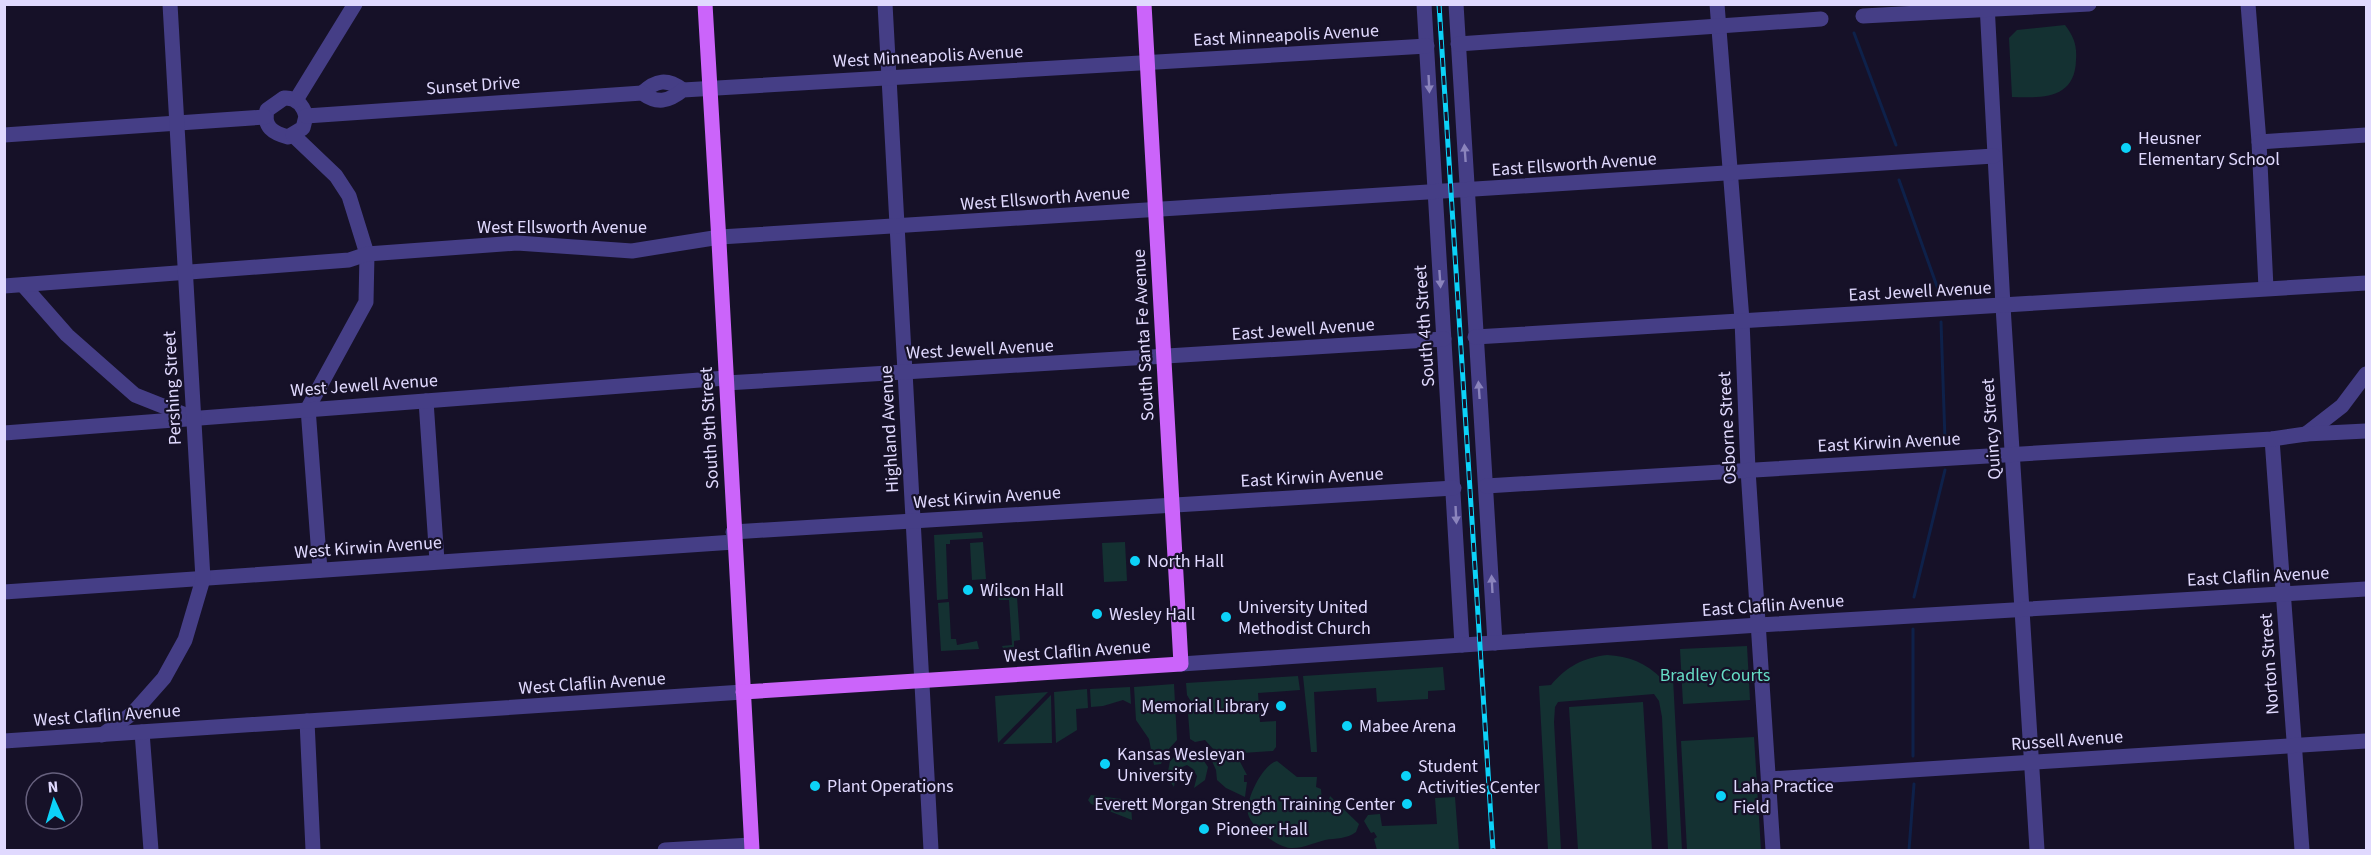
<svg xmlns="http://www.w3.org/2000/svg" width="2371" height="855" font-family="'Source Sans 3',sans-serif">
  <rect width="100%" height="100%" fill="#161128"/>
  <g fill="#143132">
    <path d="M 2065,25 C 2074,37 2077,45 2076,60 C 2075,99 2043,98 2012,97 L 2009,38 L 2017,30 Z"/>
    <path d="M 982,532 L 983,538 L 950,540 L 950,544 L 946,544 L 948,599 L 937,600 L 934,535 Z"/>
    <path d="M 983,542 L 986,579 L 972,580 L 970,543 Z"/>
    <path d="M 1125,542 L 1127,581 L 1104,582 L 1102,543 Z"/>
    <path d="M 998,597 L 1017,597 L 1020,640 L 1014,641 L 1014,647 L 1003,648 L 1002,646 L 1012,645 L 1009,600 L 999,600 Z"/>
    <path d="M 949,602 L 951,639 L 956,639 L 957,645 L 977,641 L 979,649 L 941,651 L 938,603 Z"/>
    <path d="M 1747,646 L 1750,700 L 1683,704 L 1680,649 Z"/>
    <path d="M 1607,655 C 1629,656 1646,663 1661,678 L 1673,678 L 1682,850 L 1668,850 L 1662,717 L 1659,701 L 1654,694 L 1558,702 L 1555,707 L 1554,722 L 1561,850 L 1548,850 L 1539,686 L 1551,685 C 1567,666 1583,658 1607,655 Z"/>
    <path d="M 1443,667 L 1445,690 L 1428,691 L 1428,699 L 1377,702 L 1376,688 L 1314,692 L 1317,752 L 1311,752 L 1303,676 Z"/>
    <path d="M 1298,676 L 1300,690 L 1258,693 L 1260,722 L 1276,721 L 1276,747 L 1273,751 L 1227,754 L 1214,750 L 1205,740 L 1195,742 L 1190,739 L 1188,713 L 1193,705 L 1187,695 L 1186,683 Z"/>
    <path d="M 1174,684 L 1177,740 L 1166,752 L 1161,764 L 1154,765 L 1149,739 L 1136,720 L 1134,687 Z"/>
    <path d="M 1130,687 L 1131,704 L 1123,700 L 1103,706 L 1091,707 L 1090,689 Z"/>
    <path d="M 1087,689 L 1088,708 L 1076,709 L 1077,730 L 1056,743 L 1054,692 Z"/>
    <path d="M 1048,692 L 998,743 L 995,696 Z"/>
    <path d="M 1051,695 L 1052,743 L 1003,744 Z"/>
    <path d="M 1643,702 L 1652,850 L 1578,850 L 1569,707 Z"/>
    <path d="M 1754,737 L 1761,850 L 1687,850 L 1681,741 Z"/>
    <path d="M 1183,749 L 1199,754 L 1208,767 L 1205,780 L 1194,788 L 1197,776 L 1193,769 L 1187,765 L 1177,769 L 1174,787 L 1167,777 L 1170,761 Z"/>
    <path d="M 1216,756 L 1229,760 L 1239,760 L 1247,775 L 1244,775 L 1244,782 L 1247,782 L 1245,797 L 1226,788 L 1217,780 L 1216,770 L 1212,761 Z"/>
    <path d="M 1277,761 L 1297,777 L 1317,777 L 1316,787 L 1321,789 L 1322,803 L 1327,806 L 1330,796 L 1359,824 L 1356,832 C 1347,839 1336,838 1325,840 C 1313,843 1302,849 1290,848 C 1277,847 1251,827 1248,814 C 1245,800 1263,764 1277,761 Z"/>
    <path d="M 1091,795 L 1129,800 L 1131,804 L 1132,820 L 1091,804 L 1088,800 Z"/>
    <path d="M 1455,797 L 1459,850 L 1377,850 L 1374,839 L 1377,837 L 1374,832 L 1371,833 L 1364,821 L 1368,815 L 1380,814 L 1382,826 L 1437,824 L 1435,798 Z"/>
  </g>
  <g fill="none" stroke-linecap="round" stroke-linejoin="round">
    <g stroke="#0e214a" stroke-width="3">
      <path d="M 1854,33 L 1896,145"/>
      <path d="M 1899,180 L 1939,292"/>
      <path d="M 1941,322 L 1945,440"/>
      <path d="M 1914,597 L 1945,470"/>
      <path d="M 1913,629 L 1913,756"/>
      <path d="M 1909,850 L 1914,784"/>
    </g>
    <g stroke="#453e86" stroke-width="15">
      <path d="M 885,4 L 931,850"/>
      <path d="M 1424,4 L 1462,645"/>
      <path d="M 1456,4 L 1495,643"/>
      <path d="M 1717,4 L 1742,320 L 1748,470 L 1773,850"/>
      <path d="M 1987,4 L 2003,306 L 2037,850"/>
      <path d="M 2248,4 L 2259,142 L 2266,288"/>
      <path d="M 1863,16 L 2089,4"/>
      <path d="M 1458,44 L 1821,19"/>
      <path d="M 642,93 C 656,80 667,78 683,90"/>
      <path d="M 284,98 C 296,97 303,105 306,116 L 303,128 L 288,137 C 273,133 263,127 267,110 Z"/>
      <path d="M 296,100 L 355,4"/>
      <path d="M 306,116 L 642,93 C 657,104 668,102 683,90 L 1427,46"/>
      <path d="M 4,135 L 265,117"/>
      <path d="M 293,135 L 336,176 L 349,196 L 367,254 L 366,302 L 308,408 L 320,570"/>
      <path d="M 2259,142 L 2366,135"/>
      <path d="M 23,285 L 67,335 L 135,395 L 188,416"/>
      <path d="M 4,286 L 349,260 L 367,254 L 517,243 L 632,251 L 720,237 L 1994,156"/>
      <path d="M 1475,337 L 2366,283"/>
      <path d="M 726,383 L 1444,339"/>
      <path d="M 426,401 L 437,561"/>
      <path d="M 4,433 L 726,378"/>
      <path d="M 2306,434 L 2342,406 L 2366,374"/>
      <path d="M 2272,439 L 2302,850"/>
      <path d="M 1486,486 L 2272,439 L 2306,434 L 2366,431"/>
      <path d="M 733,532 L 1454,488"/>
      <path d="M 4,592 L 734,542"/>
      <path d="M 1181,664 L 1759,625 L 2366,589"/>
      <path d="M 307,721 L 313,850"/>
      <path d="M 142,732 L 151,850"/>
      <path d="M 102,735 L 133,713 L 164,678 L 185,640 L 203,579 L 170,4"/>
      <path d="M 4,741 L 743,692"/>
      <path d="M 1769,779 L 2366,741"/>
      <path d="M 665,850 L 751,845"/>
    </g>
    <g stroke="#cb64fa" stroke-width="15">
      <path d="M 705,4 C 723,286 735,569 752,850"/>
      <path d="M 743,692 L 1181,664 L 1144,4"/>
    </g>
    <defs>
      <path id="rail" d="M 1439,4 L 1493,850"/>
    </defs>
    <use href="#rail" stroke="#0cd2f8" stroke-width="5"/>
    <use href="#rail" stroke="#161128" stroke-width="3" stroke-dasharray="9" stroke-linecap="butt"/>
  </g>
  <defs><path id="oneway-solid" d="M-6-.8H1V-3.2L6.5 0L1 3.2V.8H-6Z" transform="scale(1.5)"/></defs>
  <g fill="#8b84bc">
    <use href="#oneway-solid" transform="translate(1429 84) rotate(87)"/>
    <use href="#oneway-solid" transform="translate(1465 153) rotate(-94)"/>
    <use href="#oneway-solid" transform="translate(1440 279) rotate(86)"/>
    <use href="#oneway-solid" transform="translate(1479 390) rotate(-94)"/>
    <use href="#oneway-solid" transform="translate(1456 515) rotate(87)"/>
    <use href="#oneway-solid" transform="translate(1492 584) rotate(-93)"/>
  </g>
  <g fill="#0cd2f8" stroke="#161128" stroke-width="2">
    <circle cx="2126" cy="148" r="6"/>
    <circle cx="1135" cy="561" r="6"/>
    <circle cx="968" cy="590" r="6"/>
    <circle cx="1097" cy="614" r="6"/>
    <circle cx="1226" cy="617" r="6"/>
    <circle cx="1281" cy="706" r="6"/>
    <circle cx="1347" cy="726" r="6"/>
    <circle cx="1105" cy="764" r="6"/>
    <circle cx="1406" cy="776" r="6"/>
    <circle cx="815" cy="786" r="6"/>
    <circle cx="1721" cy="796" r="6"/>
    <circle cx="1407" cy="804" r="6"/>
    <circle cx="1204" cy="829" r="6"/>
  </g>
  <g text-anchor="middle" stroke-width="4.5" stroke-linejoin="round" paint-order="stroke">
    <g font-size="18" fill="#e0d9fe" stroke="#161128">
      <text transform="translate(1286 35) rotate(-3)" y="6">East Minneapolis Avenue</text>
      <text transform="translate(928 56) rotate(-3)" y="6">West Minneapolis Avenue</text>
      <text transform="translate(473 85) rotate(-4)" y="6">Sunset Drive</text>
      <text transform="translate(1574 164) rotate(-4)" y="6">East Ellsworth Avenue</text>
      <text transform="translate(1045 198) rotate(-4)" y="6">West Ellsworth Avenue</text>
      <text x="562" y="233">West Ellsworth Avenue</text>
      <text transform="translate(1920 291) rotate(-3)" y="6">East Jewell Avenue</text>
      <text transform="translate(1424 326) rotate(-94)" y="6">South 4th Street</text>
      <text transform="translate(1303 329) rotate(-4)" y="6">East Jewell Avenue</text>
      <text transform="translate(1143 335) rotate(-93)" y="6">South Santa Fe Avenue</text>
      <text transform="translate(980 349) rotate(-3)" y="6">West Jewell Avenue</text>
      <text transform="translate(364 385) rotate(-4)" y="6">West Jewell Avenue</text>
      <text transform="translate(172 388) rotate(-93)" y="6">Pershing Street</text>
      <text transform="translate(709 428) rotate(-93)" y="6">South 9th Street</text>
      <text transform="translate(1727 428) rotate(-93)" y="6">Osborne Street</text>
      <text transform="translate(889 429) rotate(-93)" y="6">Highland Avenue</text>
      <text transform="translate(1991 429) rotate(-94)" y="6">Quincy Street</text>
      <text transform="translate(1889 442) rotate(-3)" y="6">East Kirwin Avenue</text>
      <text transform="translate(1312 477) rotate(-3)" y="6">East Kirwin Avenue</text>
      <text transform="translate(987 497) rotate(-4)" y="6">West Kirwin Avenue</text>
      <text transform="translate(368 547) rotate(-4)" y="6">West Kirwin Avenue</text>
      <text transform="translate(2258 576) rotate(-3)" y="6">East Claflin Avenue</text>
      <text transform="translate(1773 605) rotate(-4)" y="6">East Claflin Avenue</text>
      <text transform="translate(1077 651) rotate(-4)" y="6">West Claflin Avenue</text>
      <text transform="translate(2269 664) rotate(-94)" y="6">Norton Street</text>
      <text transform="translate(592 683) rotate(-4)" y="6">West Claflin Avenue</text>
      <text transform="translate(107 715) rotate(-4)" y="6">West Claflin Avenue</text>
      <text transform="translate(2067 740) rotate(-4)" y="6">Russell Avenue</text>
    </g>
    <g font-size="18" fill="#e0d9fe" stroke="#161128" text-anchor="start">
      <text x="2138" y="144">Heusner<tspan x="2138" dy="21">Elementary School</tspan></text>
      <text x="1147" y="567">North Hall</text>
      <text x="980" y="596">Wilson Hall</text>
      <text x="1238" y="613">University United<tspan x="1238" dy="21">Methodist Church</tspan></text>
      <text x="1109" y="620">Wesley Hall</text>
      <text x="1269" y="712" text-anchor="end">Memorial Library</text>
      <text x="1359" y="732">Mabee Arena</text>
      <text x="1117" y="760">Kansas Wesleyan<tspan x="1117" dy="21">University</tspan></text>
      <text x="1418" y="772">Student<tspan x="1418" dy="21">Activities Center</tspan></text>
      <text x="827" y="792">Plant Operations</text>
      <text x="1733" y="792">Laha Practice<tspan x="1733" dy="21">Field</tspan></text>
      <text x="1395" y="810" text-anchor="end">Everett Morgan Strength Training Center</text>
      <text x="1216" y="835">Pioneer Hall</text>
    </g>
    <g font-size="18" fill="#66ddc6" stroke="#161128">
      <text x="1715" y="681">Bradley Courts</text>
    </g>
  </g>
  <rect width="2371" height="855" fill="none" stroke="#e0d9fe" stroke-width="12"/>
  <g transform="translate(54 801) rotate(356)"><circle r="28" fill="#161128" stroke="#67617e" stroke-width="1.5"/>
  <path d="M0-4.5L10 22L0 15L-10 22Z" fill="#0cd2f8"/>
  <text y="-9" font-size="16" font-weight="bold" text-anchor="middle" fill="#e0d9fe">N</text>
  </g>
</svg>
